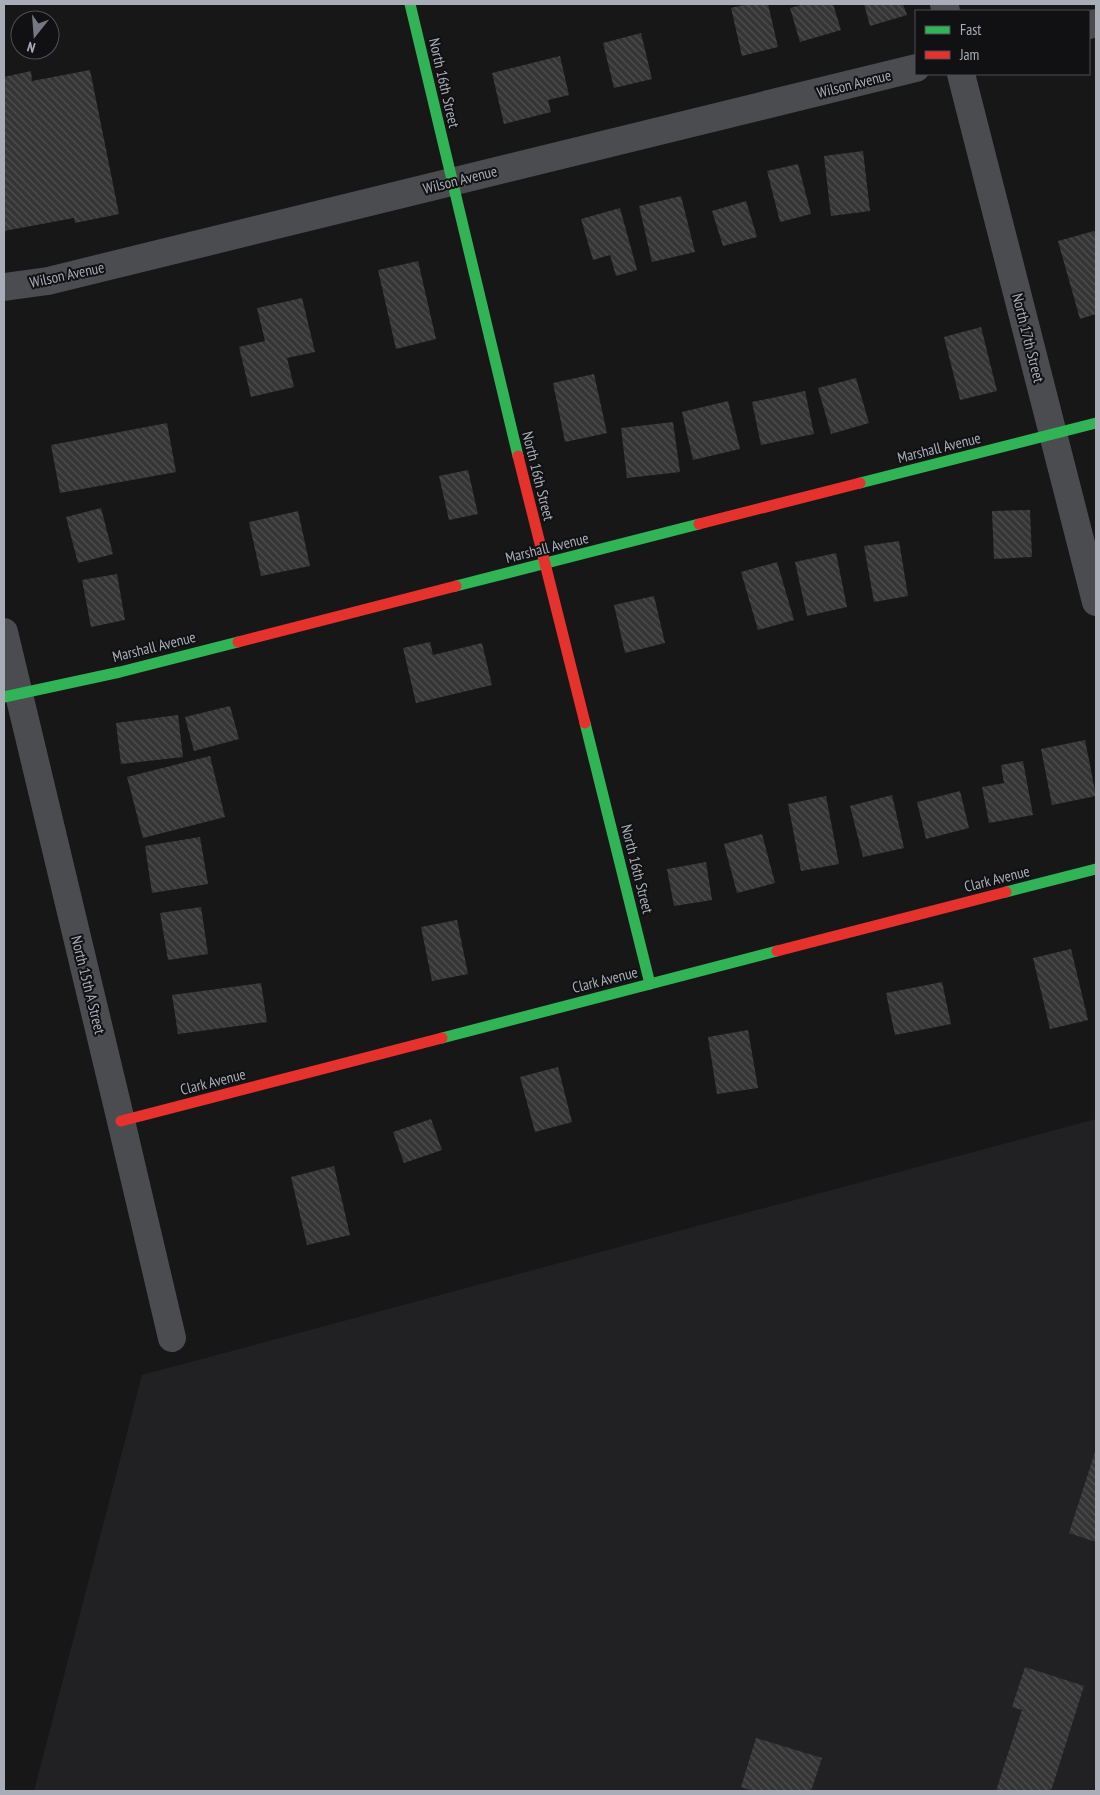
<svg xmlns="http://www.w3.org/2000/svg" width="1100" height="1795" font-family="'PT Sans Narrow',sans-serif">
  <defs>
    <pattern id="building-back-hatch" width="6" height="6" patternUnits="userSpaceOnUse" patternTransform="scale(1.25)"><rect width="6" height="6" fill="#353536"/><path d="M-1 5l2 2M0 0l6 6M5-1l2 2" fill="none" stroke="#4f5051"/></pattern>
  </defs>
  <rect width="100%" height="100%" fill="#171717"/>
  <path fill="#212123" d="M 1096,1119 L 1096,1791 L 34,1791 L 142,1375 Z"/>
  <g fill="url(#building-back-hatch)">
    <path d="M 748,4 L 768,4 L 778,47 L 742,56 L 731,8 Z"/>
    <path d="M 805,4 L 833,4 L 841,30 L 800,42 L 790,8 Z"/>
    <path d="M 864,4 L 903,4 L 907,15 L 870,26 Z"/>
    <path d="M 641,33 L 652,79 L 614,88 L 603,43 Z"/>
    <path d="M 560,56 L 569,95 L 548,100 L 551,112 L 504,124 L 492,73 Z"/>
    <path d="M 90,70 L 119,214 L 75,223 L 74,218 L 4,231 L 4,77 L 31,71 L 32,81 Z"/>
    <path d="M 863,151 L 870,211 L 831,216 L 824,156 Z"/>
    <path d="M 798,164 L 811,214 L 780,222 L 767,171 Z"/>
    <path d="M 681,196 L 695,252 L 652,262 L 639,206 Z"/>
    <path d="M 746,201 L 757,237 L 723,246 L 712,211 Z"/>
    <path d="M 620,208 L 637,270 L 616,276 L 610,255 L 593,260 L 581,219 Z"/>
    <path d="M 1094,231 L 1096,238 L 1096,314 L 1080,319 L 1058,241 Z"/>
    <path d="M 418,261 L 436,339 L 396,349 L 378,270 Z"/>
    <path d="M 302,298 L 315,352 L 287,358 L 294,387 L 251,397 L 239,347 L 265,341 L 257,308 Z"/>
    <path d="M 981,327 L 997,391 L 960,400 L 944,337 Z"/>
    <path d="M 594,374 L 607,433 L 565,442 L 553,383 Z"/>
    <path d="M 856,378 L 869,423 L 831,434 L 818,388 Z"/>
    <path d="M 805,391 L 814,434 L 761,445 L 752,402 Z"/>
    <path d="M 728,401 L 740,449 L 693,460 L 682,412 Z"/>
    <path d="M 673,422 L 680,472 L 627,478 L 621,428 Z"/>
    <path d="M 167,423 L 176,472 L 60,493 L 51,445 Z"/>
    <path d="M 468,470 L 478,514 L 449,520 L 439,476 Z"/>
    <path d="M 101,508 L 113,554 L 78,563 L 66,517 Z"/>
    <path d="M 1030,510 L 1032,557 L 994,559 L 992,511 Z"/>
    <path d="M 298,511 L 310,566 L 261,576 L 249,522 Z"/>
    <path d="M 899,541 L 908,596 L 874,602 L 864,546 Z"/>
    <path d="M 836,553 L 847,607 L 807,616 L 795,562 Z"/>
    <path d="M 777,562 L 794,620 L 758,630 L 741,572 Z"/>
    <path d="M 117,574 L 125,620 L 91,627 L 82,580 Z"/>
    <path d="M 654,596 L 665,643 L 625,653 L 614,605 Z"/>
    <path d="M 430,642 L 433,655 L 482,643 L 492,685 L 416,703 L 403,648 Z"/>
    <path d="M 230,706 L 239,739 L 194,751 L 185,717 Z"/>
    <path d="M 178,715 L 183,757 L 121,764 L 116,723 Z"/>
    <path d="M 1085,740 L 1096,796 L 1052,805 L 1041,749 Z"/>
    <path d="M 210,756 L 225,817 L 143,838 L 127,777 Z"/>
    <path d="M 1023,761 L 1033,815 L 989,823 L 982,787 L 1004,783 L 1001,765 Z"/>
    <path d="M 960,791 L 969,828 L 926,839 L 917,802 Z"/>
    <path d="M 892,795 L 904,848 L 863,857 L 850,806 Z"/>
    <path d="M 826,796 L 839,864 L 801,871 L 788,804 Z"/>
    <path d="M 762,834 L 775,883 L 737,893 L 724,844 Z"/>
    <path d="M 200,837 L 208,884 L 152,893 L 145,846 Z"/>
    <path d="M 706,862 L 712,900 L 674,906 L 667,869 Z"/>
    <path d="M 201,907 L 208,954 L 168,960 L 160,913 Z"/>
    <path d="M 457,920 L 468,974 L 432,981 L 421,927 Z"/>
    <path d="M 1071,949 L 1088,1020 L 1050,1029 L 1033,958 Z"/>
    <path d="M 942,982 L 951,1024 L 895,1035 L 886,993 Z"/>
    <path d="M 261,983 L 267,1022 L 178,1034 L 172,995 Z"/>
    <path d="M 748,1030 L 758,1088 L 717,1094 L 708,1037 Z"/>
    <path d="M 558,1067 L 572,1122 L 535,1132 L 520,1077 Z"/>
    <path d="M 431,1119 L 442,1150 L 404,1163 L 393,1132 Z"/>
    <path d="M 334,1166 L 350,1235 L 307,1245 L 291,1177 Z"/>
    <path d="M 1096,1449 L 1096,1542 L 1069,1533 Z"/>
    <path d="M 1025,1667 L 1084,1686 L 1051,1791 L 996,1791 L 1022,1710 L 1012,1707 Z"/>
    <path d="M 756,1738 L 822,1758 L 811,1791 L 753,1791 L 741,1787 Z"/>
  </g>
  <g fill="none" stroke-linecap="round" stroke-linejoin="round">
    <g stroke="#4b4c50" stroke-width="28">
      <path d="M 944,4 L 946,11"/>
      <path d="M 1089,25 L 1096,23"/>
      <path d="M 961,74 L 1096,602"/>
      <path d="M 4,287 L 48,281 L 916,68"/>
      <path d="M 4,632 L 121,1121 L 172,1338"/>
    </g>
    <g stroke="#30b455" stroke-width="11">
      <path d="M 410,4 L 518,456"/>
      <path d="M 860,483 L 1096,423"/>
      <path d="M 456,586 L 699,524"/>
      <path d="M 4,697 L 120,672 L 238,642"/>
      <path d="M 585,723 L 650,984"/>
      <path d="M 1006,892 L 1096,869"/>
      <path d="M 442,1038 L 777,951"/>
    </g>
    <g stroke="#e5322d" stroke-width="11">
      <path d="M 518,456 L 585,723"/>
      <path d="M 699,524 L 860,483"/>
      <path d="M 238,642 L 456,586"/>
      <path d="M 777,951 L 1006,892"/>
      <path d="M 121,1121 L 442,1038"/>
    </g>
  </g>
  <g text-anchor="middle" stroke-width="4" stroke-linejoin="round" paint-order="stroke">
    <g font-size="15" fill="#a8adb8" stroke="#111113">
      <text transform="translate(444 83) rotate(77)" y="5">North 16th Street</text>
      <text transform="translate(854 84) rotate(-14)" y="5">Wilson Avenue</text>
      <text transform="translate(460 180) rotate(-14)" y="5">Wilson Avenue</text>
      <text transform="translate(67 275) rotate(-12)" y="5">Wilson Avenue</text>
      <text transform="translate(1028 338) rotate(76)" y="5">North 17th Street</text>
      <text transform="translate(939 448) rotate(-14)" y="5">Marshall Avenue</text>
      <text transform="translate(538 476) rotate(76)" y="5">North 16th Street</text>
      <text transform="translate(547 548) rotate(-14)" y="5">Marshall Avenue</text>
      <text transform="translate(154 647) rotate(-14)" y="5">Marshall Avenue</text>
      <text transform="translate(637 869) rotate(76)" y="5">North 16th Street</text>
      <text transform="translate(997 879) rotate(-14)" y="5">Clark Avenue</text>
      <text transform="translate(605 980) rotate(-14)" y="5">Clark Avenue</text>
      <text transform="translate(88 985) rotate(76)" y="5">North 15th A Street</text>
      <text transform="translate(213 1082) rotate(-14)" y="5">Clark Avenue</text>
    </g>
  </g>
  <rect width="1100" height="1795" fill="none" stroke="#a8adb8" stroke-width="10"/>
  <rect x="915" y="10" width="175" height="65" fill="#111113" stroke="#4d4f55"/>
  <rect x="925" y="26" width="25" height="8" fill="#30b455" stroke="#4d4f55"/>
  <text x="960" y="35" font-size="15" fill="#a8adb8">Fast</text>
  <rect x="925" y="51" width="25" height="8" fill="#e5322d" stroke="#4d4f55"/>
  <text x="960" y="60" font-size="15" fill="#a8adb8">Jam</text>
  <g transform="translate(35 35) rotate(197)"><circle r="24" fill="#111113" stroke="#4d4f55"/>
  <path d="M0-4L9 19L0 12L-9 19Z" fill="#757880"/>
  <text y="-8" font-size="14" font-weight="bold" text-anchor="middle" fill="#a8adb8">N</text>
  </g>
</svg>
